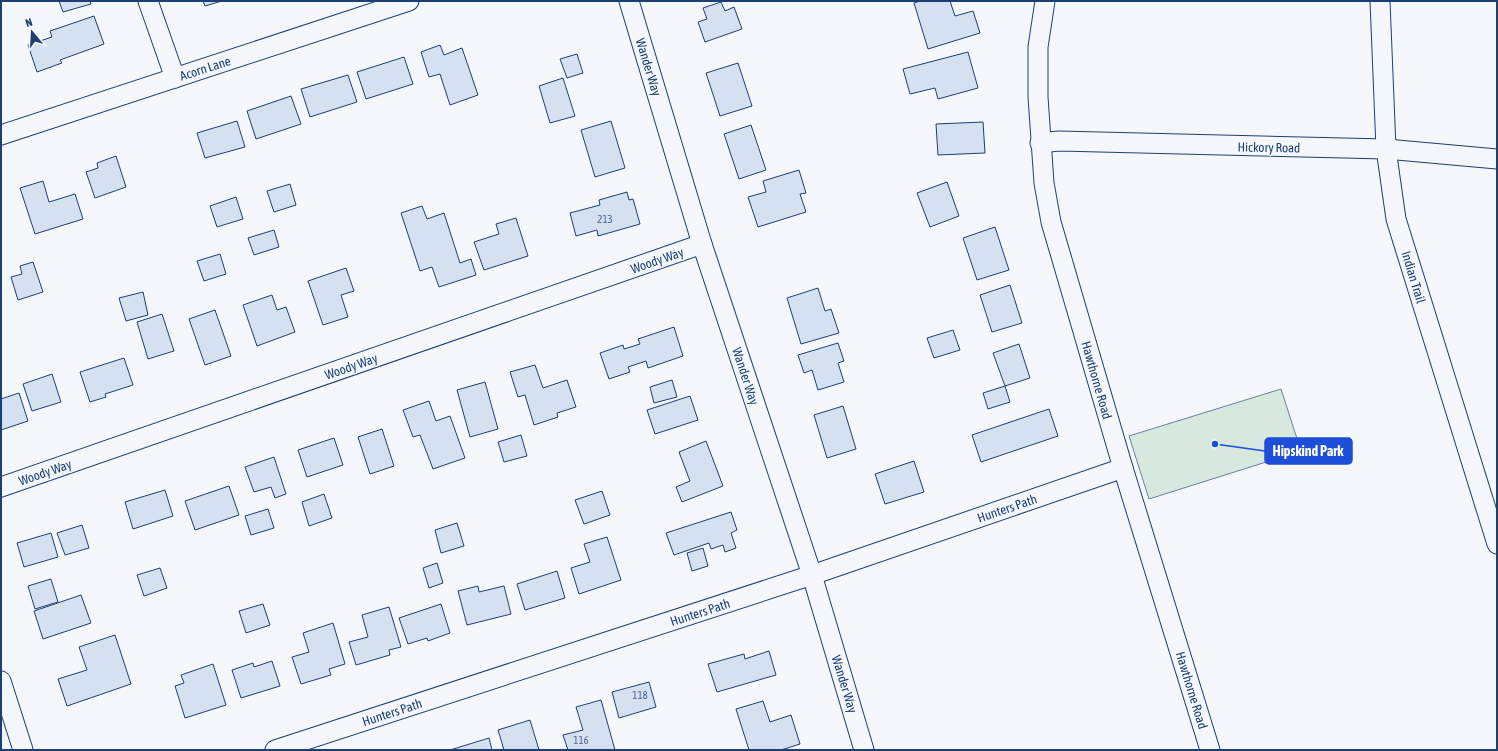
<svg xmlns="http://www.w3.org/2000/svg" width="1498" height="751" font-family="'Asap Condensed',sans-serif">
  <rect width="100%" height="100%" fill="#f4f7fb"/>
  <path fill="#d7e8df" stroke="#687fa3" d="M 1281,389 L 1301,451 L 1149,499 L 1129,436 Z"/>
  <g fill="#d5e0f0" stroke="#1d3f73">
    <path d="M 59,1 L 90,1 L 91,4 L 63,12 Z"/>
    <path d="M 203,1 L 222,1 L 205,6 Z"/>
    <path d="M 920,1 L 950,1 L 955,16 L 973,11 L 980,33 L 928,49 L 914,3 Z"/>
    <path d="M 721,2 L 725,11 L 734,7 L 742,29 L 705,42 L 698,22 L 707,19 L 703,8 Z"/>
    <path d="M 94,16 L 104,44 L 60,60 L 62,63 L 37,72 L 28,45 L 52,37 L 50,31 Z"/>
    <path d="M 440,45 L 444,55 L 462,48 L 478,95 L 450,105 L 440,74 L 429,77 L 421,52 Z"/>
    <path d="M 968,52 L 978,88 L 938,99 L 935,88 L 910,94 L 903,69 Z"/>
    <path d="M 577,54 L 583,73 L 567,78 L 560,59 Z"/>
    <path d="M 404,57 L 413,84 L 366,99 L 357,72 Z"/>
    <path d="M 738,63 L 752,106 L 720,116 L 706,73 Z"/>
    <path d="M 348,75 L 357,102 L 310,117 L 301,89 Z"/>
    <path d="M 563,78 L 575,116 L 550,123 L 539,86 Z"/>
    <path d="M 291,96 L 301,124 L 256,139 L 247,111 Z"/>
    <path d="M 237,121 L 245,147 L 205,158 L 197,133 Z"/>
    <path d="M 611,121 L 625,168 L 595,177 L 581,130 Z"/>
    <path d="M 983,122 L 985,153 L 938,155 L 936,124 Z"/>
    <path d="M 751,125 L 766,170 L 739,179 L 724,134 Z"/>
    <path d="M 116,156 L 126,187 L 95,198 L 86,172 L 98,168 L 97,163 Z"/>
    <path d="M 799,170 L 806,193 L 800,194 L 806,212 L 758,227 L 748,197 L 766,192 L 763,181 Z"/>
    <path d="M 43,181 L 49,202 L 75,194 L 83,219 L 35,234 L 20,188 Z"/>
    <path d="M 947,182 L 959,216 L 930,227 L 917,193 Z"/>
    <path d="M 290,184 L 296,205 L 274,212 L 267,191 Z"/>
    <path d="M 627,192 L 629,200 L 633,199 L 640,224 L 598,236 L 597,230 L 576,236 L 570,213 L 600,205 L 599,200 Z"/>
    <path d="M 236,197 L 243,219 L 217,227 L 210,206 Z"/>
    <path d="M 422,206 L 427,219 L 444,213 L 460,263 L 471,259 L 476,275 L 439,287 L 432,267 L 420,271 L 401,213 Z"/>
    <path d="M 516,218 L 528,256 L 484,270 L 474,242 L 499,234 L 496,224 Z"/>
    <path d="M 995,227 L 1009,270 L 977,280 L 963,238 Z"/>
    <path d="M 274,230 L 279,247 L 254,255 L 248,238 Z"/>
    <path d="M 220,254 L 226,274 L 204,281 L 197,261 Z"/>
    <path d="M 33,262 L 43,292 L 18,300 L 11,277 L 22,274 L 20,266 Z"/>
    <path d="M 346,268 L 354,291 L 341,295 L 348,317 L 323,325 L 308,281 Z"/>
    <path d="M 1010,285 L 1022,323 L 992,332 L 980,295 Z"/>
    <path d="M 818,288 L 825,311 L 831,309 L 839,333 L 801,344 L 787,298 Z"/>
    <path d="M 143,292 L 148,315 L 126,321 L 119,298 Z"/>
    <path d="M 272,295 L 277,310 L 286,307 L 295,332 L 257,346 L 243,305 Z"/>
    <path d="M 215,310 L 231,356 L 205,365 L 189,319 Z"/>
    <path d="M 162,314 L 174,351 L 148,359 L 137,322 Z"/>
    <path d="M 674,327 L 683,356 L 648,368 L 646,361 L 628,367 L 630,372 L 609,379 L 600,353 L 623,345 L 624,349 L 640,344 L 638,339 Z"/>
    <path d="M 953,330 L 960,350 L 934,358 L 927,338 Z"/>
    <path d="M 838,343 L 844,361 L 838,363 L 844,382 L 818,390 L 812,370 L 804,373 L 798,355 Z"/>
    <path d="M 1019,344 L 1030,378 L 1005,386 L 993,353 Z"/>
    <path d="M 124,358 L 133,385 L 105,394 L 106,397 L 90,402 L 80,372 Z"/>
    <path d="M 535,365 L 543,388 L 567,380 L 576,407 L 557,413 L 558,417 L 534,425 L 525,395 L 518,397 L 510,372 Z"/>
    <path d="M 52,374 L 61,402 L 32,411 L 23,384 Z"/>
    <path d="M 672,380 L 677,397 L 654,403 L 650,387 Z"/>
    <path d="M 485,382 L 498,429 L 470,437 L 457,390 Z"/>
    <path d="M 1005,386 L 1010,402 L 988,409 L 983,393 Z"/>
    <path d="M 19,393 L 28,421 L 1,430 L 1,399 Z"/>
    <path d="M 690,396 L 698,420 L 655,434 L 647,410 Z"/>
    <path d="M 429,401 L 436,421 L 450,416 L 465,458 L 433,469 L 420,435 L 413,437 L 403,410 Z"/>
    <path d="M 843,406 L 856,449 L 827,458 L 814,415 Z"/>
    <path d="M 1049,409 L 1058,436 L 981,462 L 972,435 Z"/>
    <path d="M 382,429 L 394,466 L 370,474 L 358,437 Z"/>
    <path d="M 521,435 L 527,456 L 504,462 L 498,442 Z"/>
    <path d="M 334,438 L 343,465 L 307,477 L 298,450 Z"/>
    <path d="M 706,441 L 723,486 L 682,502 L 676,487 L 690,481 L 679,452 Z"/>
    <path d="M 274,457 L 286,494 L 275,498 L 271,487 L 254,492 L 245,467 Z"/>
    <path d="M 914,461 L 924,492 L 885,504 L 875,474 Z"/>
    <path d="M 229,486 L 239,515 L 195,530 L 185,501 Z"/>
    <path d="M 165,490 L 173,516 L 133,529 L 125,502 Z"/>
    <path d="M 602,491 L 610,515 L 584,524 L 575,500 Z"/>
    <path d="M 324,494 L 332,518 L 309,526 L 302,502 Z"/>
    <path d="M 268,509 L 274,528 L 251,535 L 245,516 Z"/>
    <path d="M 731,512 L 737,530 L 731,533 L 736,548 L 725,552 L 723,545 L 711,549 L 709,543 L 674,555 L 666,533 Z"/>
    <path d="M 457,523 L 464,546 L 441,553 L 435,530 Z"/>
    <path d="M 82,525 L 89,548 L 65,555 L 57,533 Z"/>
    <path d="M 51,533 L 58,557 L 24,567 L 17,543 Z"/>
    <path d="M 607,537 L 621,580 L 579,594 L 571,568 L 590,562 L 584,544 Z"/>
    <path d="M 703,548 L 708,566 L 692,571 L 687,553 Z"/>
    <path d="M 437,563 L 443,583 L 429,588 L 423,568 Z"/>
    <path d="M 160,568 L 167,588 L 144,596 L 137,575 Z"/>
    <path d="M 557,571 L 565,598 L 525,610 L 517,584 Z"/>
    <path d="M 51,579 L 58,602 L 35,609 L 28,586 Z"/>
    <path d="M 478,586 L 479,592 L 504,586 L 511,614 L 467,625 L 458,591 Z"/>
    <path d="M 81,595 L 91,623 L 43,639 L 34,611 Z"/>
    <path d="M 263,604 L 270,625 L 246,633 L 239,611 Z"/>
    <path d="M 441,604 L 450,633 L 428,641 L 427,638 L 408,644 L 399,618 Z"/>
    <path d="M 389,607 L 401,647 L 389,650 L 390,655 L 356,665 L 349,642 L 368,637 L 362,615 Z"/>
    <path d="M 333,623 L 345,664 L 329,669 L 331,675 L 301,684 L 292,657 L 309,652 L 303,633 Z"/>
    <path d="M 115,635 L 131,684 L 67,706 L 58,679 L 87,670 L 79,647 Z"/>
    <path d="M 769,651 L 776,675 L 717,692 L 708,664 L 744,654 L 745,659 Z"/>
    <path d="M 272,661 L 280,686 L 241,698 L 232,670 L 253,663 L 254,667 Z"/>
    <path d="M 213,664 L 226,705 L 185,718 L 175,686 L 184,683 L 181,675 Z"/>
    <path d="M 649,682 L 656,707 L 619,718 L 612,692 Z"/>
    <path d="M 601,700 L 615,750 L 568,750 L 563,735 L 583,730 L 576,707 Z"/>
    <path d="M 763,701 L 770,722 L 791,715 L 800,744 L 781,750 L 749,750 L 736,709 Z"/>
    <path d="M 530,720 L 539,750 L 504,750 L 498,730 Z"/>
    <path d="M 489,738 L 492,750 L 450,750 Z"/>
  </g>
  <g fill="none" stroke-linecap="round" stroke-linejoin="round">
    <defs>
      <g id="street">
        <path d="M 148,1 L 175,78"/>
        <path d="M 629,1 L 702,244 L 812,575 L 864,750"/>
        <path d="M 1045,1 L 1038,47 L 1038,97 L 1044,183 L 1051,222 L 1123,468 L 1210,750"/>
        <path d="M 1380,1 L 1386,149 L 1396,219 L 1497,544"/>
        <path d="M 1,135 L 409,1"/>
        <path d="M 1040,143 L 1059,141 L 1386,149 L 1497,159"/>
        <path d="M 1,487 L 702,244"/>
        <path d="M 1,681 L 23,750"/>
        <path d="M 275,750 L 812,575 L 1123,468"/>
      </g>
    </defs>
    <use href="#street" stroke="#1d3f73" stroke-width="21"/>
    <use href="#street" stroke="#f4f7fb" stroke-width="19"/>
  </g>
  <g text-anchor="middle" stroke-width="3" stroke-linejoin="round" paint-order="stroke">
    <g font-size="11" fill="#4b6792">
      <text x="605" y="223">213</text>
      <text x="640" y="699">118</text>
      <text x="581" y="744">116</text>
    </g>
    <g font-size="13" fill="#1d3f73" stroke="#f4f7fb">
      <text transform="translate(649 67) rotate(73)" y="5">Wander Way</text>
      <text transform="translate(205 68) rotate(-18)" y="5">Acorn Lane</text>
      <text transform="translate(1269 147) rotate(1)" y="5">Hickory Road</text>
      <text transform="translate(657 260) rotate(-19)" y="5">Woody Way</text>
      <text transform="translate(1414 277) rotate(73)" y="5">Indian Trail</text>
      <text transform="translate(351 366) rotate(-19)" y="5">Woody Way</text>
      <text transform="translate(746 376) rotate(72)" y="5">Wander Way</text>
      <text transform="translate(1097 380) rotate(74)" y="5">Hawthorne Road</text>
      <text transform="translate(45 472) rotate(-19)" y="5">Woody Way</text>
      <text transform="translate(1007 508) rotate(-19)" y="5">Hunters Path</text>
      <text transform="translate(700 612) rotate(-18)" y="5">Hunters Path</text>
      <text transform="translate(845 684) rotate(73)" y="5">Wander Way</text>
      <text transform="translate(1192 690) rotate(73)" y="5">Hawthorne Road</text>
      <text transform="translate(392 712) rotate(-18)" y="5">Hunters Path</text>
    </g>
  </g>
  <path fill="none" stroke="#1d4ed8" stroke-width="1.5" d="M1215 444L1265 451"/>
  <circle fill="#1d4ed8" stroke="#f4f7fb" stroke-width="1.5" cx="1215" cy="444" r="4"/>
  <rect fill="#1d4ed8" stroke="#1d4ed8" stroke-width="1.5" x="1265" y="438" width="87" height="26" rx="4"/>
  <g font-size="14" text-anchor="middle" font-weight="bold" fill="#fff">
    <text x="1308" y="456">Hipskind Park</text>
  </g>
  <rect width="1498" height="751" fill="none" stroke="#1d3f73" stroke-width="4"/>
  <g transform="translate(32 32) rotate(342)" stroke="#f4f7fb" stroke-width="3" paint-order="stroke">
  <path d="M0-3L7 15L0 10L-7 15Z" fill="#1d3f73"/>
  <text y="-6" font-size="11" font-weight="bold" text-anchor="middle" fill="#1d3f73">N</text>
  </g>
</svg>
